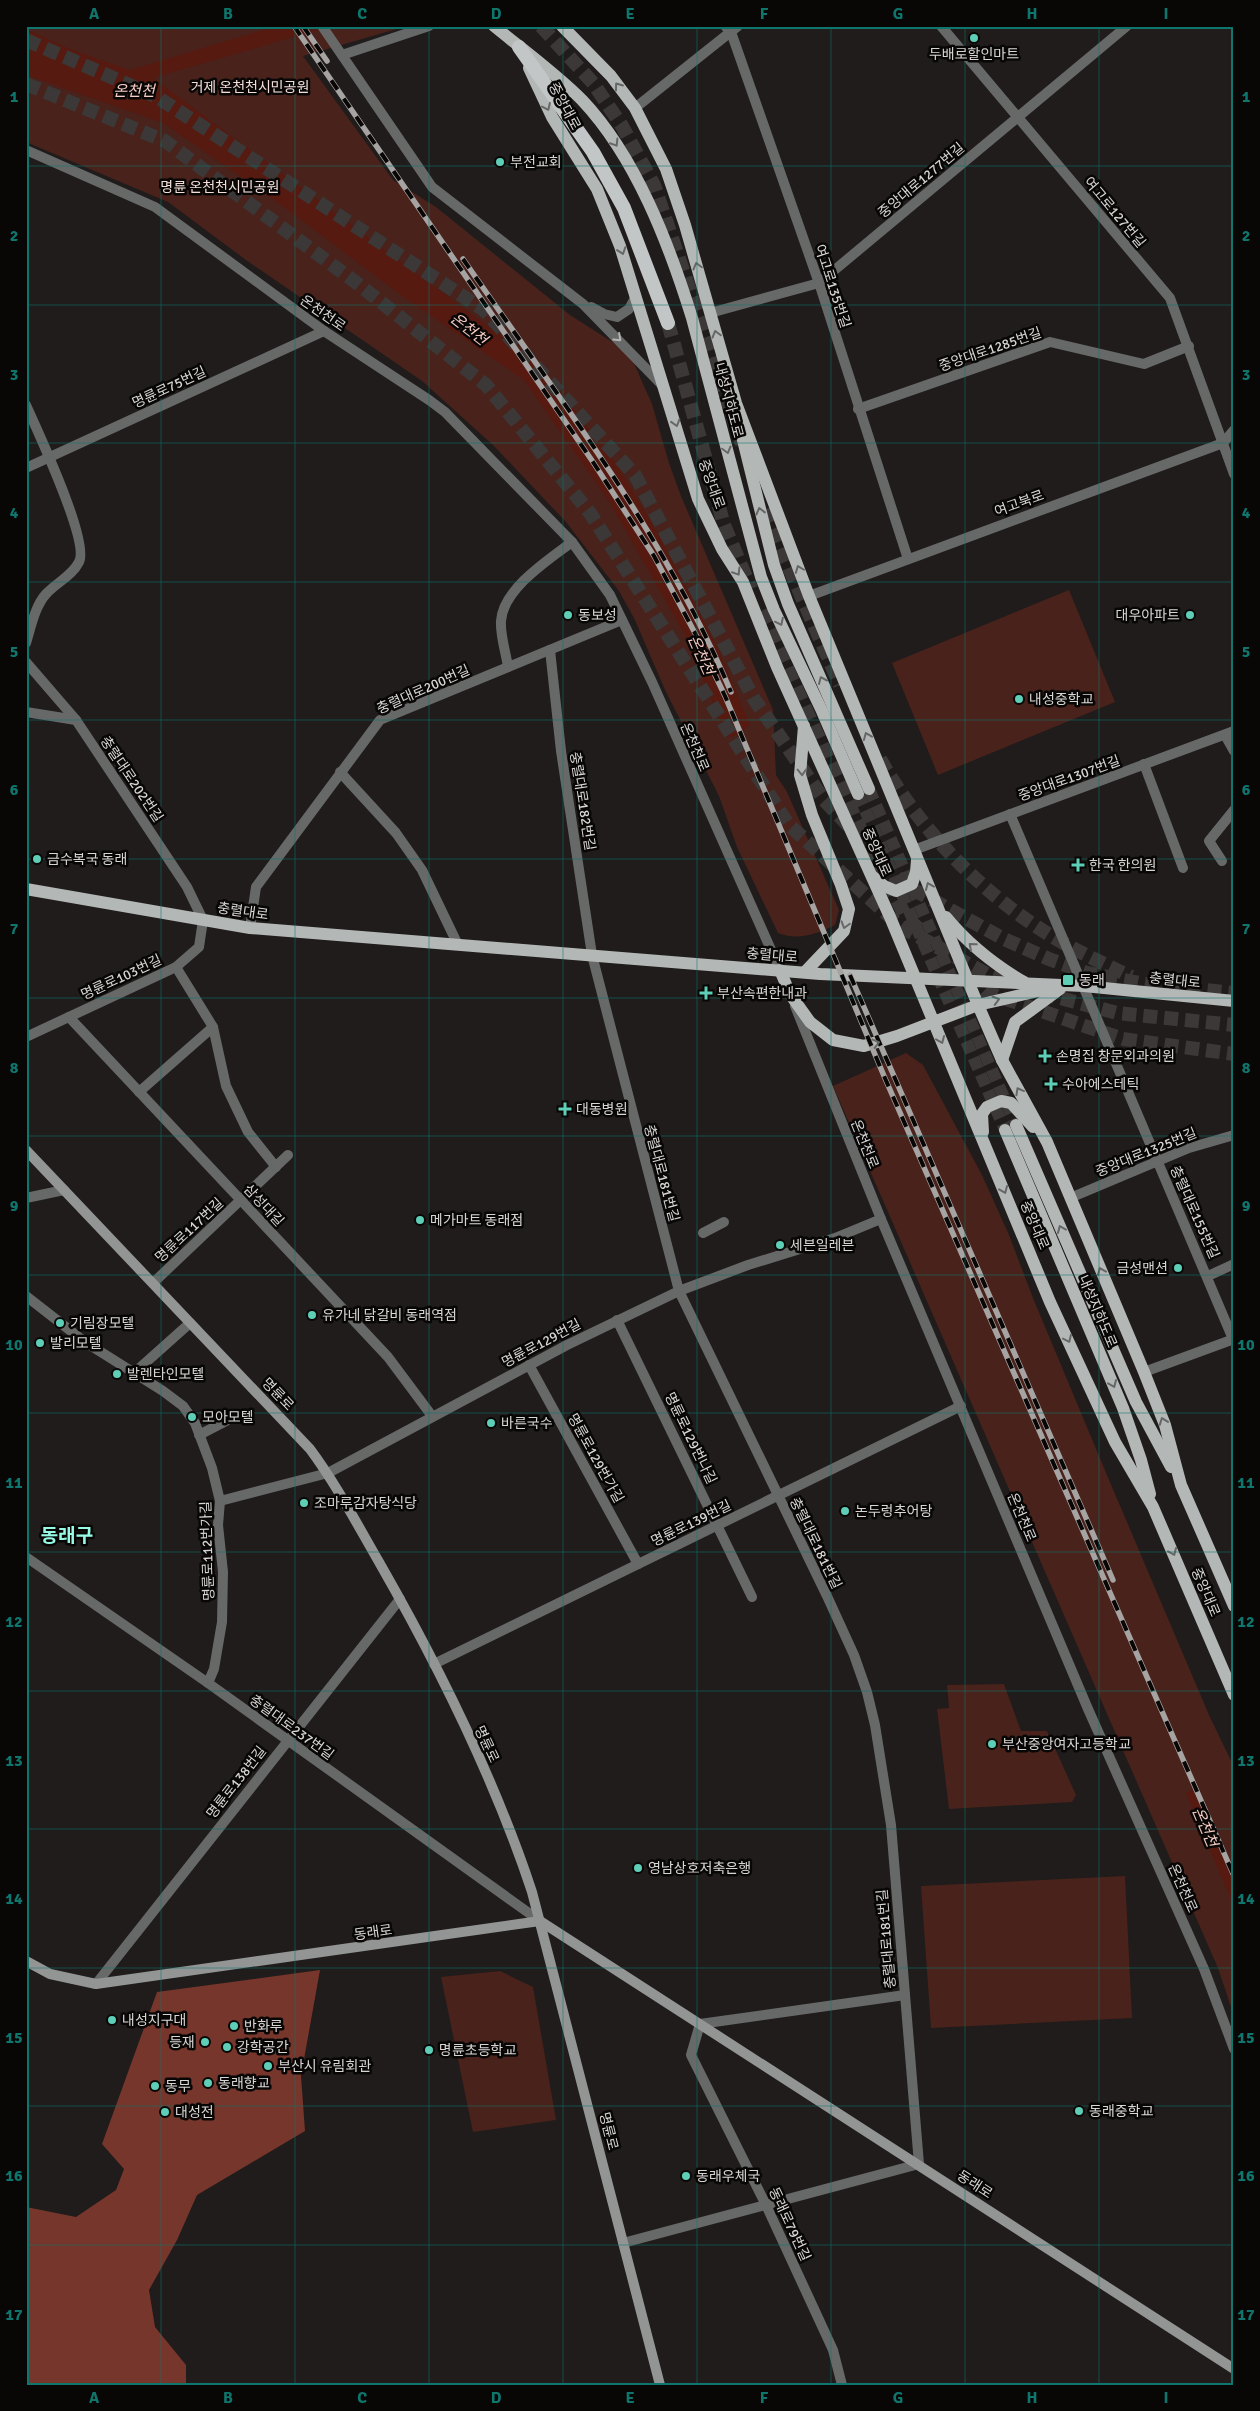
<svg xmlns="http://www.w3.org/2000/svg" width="1260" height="2411" font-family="Signika,'Noto Sans KR',sans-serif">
  <rect width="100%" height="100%" fill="#1f1c1b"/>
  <g fill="#49221b">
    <path d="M 26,26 L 407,26 L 303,56 L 393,180 L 436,207 L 570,315 L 614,343 L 633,361 L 652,404 L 669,463 L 681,496 L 773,710 L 776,775 L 787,792 L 839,910 L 835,925 C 817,934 798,941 778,933 L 737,847 L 719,796 L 666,692 L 634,618 L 619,591 L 566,522 L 493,445 L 422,381 L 246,260 L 168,202 L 26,142 Z"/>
    <path d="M 1069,590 L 1115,702 L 938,775 L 892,663 Z"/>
    <path d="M 906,1053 L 923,1065 L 982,1175 L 1009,1235 L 1033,1298 L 1104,1468 L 1209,1715 L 1234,1767 L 1234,2016 L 1218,1968 L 833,1086 Z"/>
    <path d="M 1004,1684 L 1021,1731 L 1047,1731 L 1076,1795 L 1072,1802 L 949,1809 L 937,1709 L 949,1708 L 947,1685 Z"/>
    <path d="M 1125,1876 L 1132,2018 L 931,2028 L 921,1886 Z"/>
    <path d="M 500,1971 L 533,1987 L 556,2120 L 473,2132 L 441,1977 Z"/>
  </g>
  <path fill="#76362c" d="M 320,1970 L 301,2076 L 305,2131 L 197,2195 L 177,2240 L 149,2290 L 155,2327 L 186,2365 L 186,2385 L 26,2385 L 26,2207 L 76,2217 L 116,2190 L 124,2169 L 102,2144 L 157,1992 Z"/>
  <g fill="#561a11">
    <path d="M 276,26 L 331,26 L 153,78 L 539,364 L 617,465 L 656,530 L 719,651 L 750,725 L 737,735 L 727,737 L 685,635 L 610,503 L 524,380 L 398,293 L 284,207 L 163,123 L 26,75 L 26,29 L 70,49 L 130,70 Z"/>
    <path d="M 1195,1789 L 1234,1879 L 1234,1907 L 1186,1793 Z"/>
  </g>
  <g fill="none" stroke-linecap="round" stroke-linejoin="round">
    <g stroke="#3b3837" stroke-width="12" stroke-dasharray="12 6" stroke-linecap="butt">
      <path d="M 869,789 L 1016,1125"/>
      <path d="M 858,794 L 1005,1130"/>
    </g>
    <g stroke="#3b3837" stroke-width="14" stroke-dasharray="14 7" stroke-linecap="butt">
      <path d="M 541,26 L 593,83 L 622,126 L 654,185 L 742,444"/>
      <path d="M 26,40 L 157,97 L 484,310 L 635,475 L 754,699 L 824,800 L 905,885 L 1002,938 L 1049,959 L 1087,973 L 1145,984 L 1234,993"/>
      <path d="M 26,84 L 165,141 L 358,284 L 486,385 L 590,513 L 788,824 L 901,927 L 992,977 L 1004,981"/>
      <path d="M 668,323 L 724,525 L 751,589"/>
      <path d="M 764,510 L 840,685"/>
      <path d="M 761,611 L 862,833"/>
      <path d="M 880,759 C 920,830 983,895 1053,937 C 1078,952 1105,964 1131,977"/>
      <path d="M 878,863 L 906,917 L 922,932"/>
      <path d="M 969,976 L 986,992 L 1123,1039 L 1234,1054"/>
      <path d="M 1041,993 L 1117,1013 L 1234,1025"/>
    </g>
    <g stroke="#676968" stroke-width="10">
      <path d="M 322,26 L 432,187 L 583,304 L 662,385"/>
      <path d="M 725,26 L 731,32 L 820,286 L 908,559"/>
      <path d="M 941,26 L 1170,298 L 1234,474"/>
      <path d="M 342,55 L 429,26"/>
      <path d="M 635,108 L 738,26"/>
      <path d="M 591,307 L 604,314 L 617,317 L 629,309 L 636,296"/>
      <path d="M 710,313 L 819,283 L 1127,26"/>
      <path d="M 26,405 C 37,430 90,542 79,562 C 72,576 57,582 46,594 C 35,606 31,627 26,643"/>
      <path d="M 858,409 L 1050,342 L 1144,364 L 1189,346"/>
      <path d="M 26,468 L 324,331"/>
      <path d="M 809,596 L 1223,443 L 1234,430"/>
      <path d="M 550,650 L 561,751 L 592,955 L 679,1291 L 827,1596 L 854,1655 L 867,1692 L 875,1725 L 891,1825 L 919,2164 L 623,2243"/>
      <path d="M 26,662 L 76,720 L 187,887 L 203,920 L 199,947 L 176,967 L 26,1037"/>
      <path d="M 508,667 C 506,653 500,635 501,621 C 503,589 548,560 572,542"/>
      <path d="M 26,712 L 76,720"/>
      <path d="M 1225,735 L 1234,751"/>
      <path d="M 1144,764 L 1183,868"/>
      <path d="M 340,772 L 396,833 L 422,870 L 458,945"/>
      <path d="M 1010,814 L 1233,1339"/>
      <path d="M 914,850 L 1234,731"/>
      <path d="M 1222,861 L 1209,841 L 1234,810"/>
      <path d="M 250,928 L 256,887 L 380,720 L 622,620"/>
      <path d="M 176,967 L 213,1027 L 226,1086 L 248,1132 L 276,1167"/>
      <path d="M 69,1017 L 388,1357 L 432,1416"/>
      <path d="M 139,1092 L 213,1027"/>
      <path d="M 26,1198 L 64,1190"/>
      <path d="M 703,1233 L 724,1222"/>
      <path d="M 1208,1276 L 1234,1264"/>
      <path d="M 153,1283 L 288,1155"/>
      <path d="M 26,1296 L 85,1342 L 163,1391 L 183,1406 L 195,1423 L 212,1468 L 220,1501 L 218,1525 L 223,1572 L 222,1622 L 214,1669 L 208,1683"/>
      <path d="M 617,1320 L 752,1597"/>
      <path d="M 529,1365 L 638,1564"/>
      <path d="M 1144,1372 L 1234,1339"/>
      <path d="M 134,1373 L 190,1323"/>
      <path d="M 199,1435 L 226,1421"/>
      <path d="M 434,1664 L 961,1406"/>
      <path d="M 96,1984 L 400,1599"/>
      <path d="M 842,2385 L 833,2350 L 766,2205 L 691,2055 L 700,2024 L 905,1995"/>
    </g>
    <g stroke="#676968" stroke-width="10">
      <path d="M 26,150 L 155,207 L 324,331 L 429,400 L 445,412 L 572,542 L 610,595 L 652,682 L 780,970"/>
      <path d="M 795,1006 L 881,1219 L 1088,1709 L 1204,1969 L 1234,2049"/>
      <path d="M 1070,1198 L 1189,1148 L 1234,1135"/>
      <path d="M 220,1501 L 328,1473 L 567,1345 L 679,1291 L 748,1265 L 835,1238 L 881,1219"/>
      <path d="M 26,1557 L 208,1683 L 540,1921"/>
    </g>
    <g stroke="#929594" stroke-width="10">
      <path d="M 26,1150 L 310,1449 C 336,1484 357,1524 379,1562 C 438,1665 495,1780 532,1892 L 660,2385"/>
      <path d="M 26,1961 L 50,1974 L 96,1984 L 540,1921 L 1234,2369"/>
    </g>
    <g stroke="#b3b7b6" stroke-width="12">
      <path d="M 494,26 C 523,50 555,73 582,100 C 636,157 669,244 692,318 L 761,577 L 774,610 L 822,711 L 858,794"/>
      <path d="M 562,26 L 611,76 L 635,108 L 666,169 L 685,225 L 736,403 L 809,596 L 978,1005 L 1002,1060 L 1047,1142 L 1144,1372 L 1165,1425 L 1181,1485 L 1234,1606"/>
      <path d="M 529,68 L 552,117 L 597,189 L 620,246 L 698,499 L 722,549 L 743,582 L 777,667 L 890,917 L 1050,1302 L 1115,1442 L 1153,1507 L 1234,1695"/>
      <path d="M 741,432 L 774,565 L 788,604 L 869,789"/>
      <path d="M 804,726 L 800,775 L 812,815 L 841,885 L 849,909 L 844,931 L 805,972"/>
      <path d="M 873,877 L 884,886 L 896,891 L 912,884 L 916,872 L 917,860"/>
      <path d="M 26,889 L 250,928 L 820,974 L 1084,986 L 1234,1001"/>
      <path d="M 946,917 C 969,945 993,964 1024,982"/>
      <path d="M 780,970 L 790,994 L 810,1022 L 833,1040 L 864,1046 L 897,1036 L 978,1005 L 1047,989"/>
      <path d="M 1002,1060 L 1015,1022 L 1060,989"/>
      <path d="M 1016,1125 L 1136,1402 L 1171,1467"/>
      <path d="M 1005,1130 L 1123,1408 L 1141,1460 L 1150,1494"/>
      <path d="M 983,1132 L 982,1114 L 987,1107 L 1001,1101 L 1011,1103 L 1033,1127"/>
    </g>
    <path stroke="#c2c6c6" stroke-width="14" d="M 519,47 L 593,152 L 624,208 L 668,323"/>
    <defs>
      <g id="rail">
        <path d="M 294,26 L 593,462 L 654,556 L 696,635 L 725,696 L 884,1076 L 1234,1876"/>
        <path d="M 303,26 L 327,61"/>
        <path d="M 463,259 C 559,398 665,535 731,692"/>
        <path d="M 850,975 L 1113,1580"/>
      </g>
    </defs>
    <use href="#rail" stroke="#a6a3a3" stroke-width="5.5"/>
    <use href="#rail" stroke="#080706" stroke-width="4" stroke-dasharray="11" stroke-linecap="butt"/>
  </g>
  <defs><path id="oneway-chevron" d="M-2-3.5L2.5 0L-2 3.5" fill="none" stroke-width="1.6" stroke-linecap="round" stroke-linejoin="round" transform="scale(1.25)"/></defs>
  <g stroke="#666867">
    <use href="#oneway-chevron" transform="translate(618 86) rotate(-126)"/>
    <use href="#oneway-chevron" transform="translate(547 107) rotate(65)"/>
    <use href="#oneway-chevron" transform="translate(615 143) rotate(58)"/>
    <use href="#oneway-chevron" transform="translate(622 251) rotate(71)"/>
    <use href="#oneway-chevron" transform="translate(697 266) rotate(-105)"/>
    <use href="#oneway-chevron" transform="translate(716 334) rotate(-106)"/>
    <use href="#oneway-chevron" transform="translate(676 423) rotate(73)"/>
    <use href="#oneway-chevron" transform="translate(727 450) rotate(75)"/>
    <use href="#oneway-chevron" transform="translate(760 511) rotate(-104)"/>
    <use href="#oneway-chevron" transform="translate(799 569) rotate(-111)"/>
    <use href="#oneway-chevron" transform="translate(737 572) rotate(58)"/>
    <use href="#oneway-chevron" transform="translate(780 622) rotate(64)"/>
    <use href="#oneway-chevron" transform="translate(822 680) rotate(-114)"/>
    <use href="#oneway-chevron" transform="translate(867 736) rotate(-112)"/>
    <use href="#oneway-chevron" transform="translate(802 772) rotate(88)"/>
    <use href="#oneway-chevron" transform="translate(929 886) rotate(-113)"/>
    <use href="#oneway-chevron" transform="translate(845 925) rotate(106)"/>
    <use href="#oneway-chevron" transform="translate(972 946) rotate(-139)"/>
    <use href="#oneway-chevron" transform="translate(996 1000) rotate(-16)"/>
    <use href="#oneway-chevron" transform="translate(941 1040) rotate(67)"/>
    <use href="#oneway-chevron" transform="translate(876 1043) rotate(-16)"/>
    <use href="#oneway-chevron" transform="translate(1019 1091) rotate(-119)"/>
    <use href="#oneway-chevron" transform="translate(1004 1190) rotate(67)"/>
    <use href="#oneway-chevron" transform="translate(1061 1229) rotate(-113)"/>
    <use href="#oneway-chevron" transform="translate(1101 1271) rotate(-113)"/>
    <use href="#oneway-chevron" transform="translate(1068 1339) rotate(65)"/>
    <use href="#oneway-chevron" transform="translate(1113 1384) rotate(67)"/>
    <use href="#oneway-chevron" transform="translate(1163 1421) rotate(-110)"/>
    <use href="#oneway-chevron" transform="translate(1173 1552) rotate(67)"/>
  </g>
  <use stroke="#b6b5b4" href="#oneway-chevron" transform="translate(618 338) rotate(43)"/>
  <path fill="none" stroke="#0f766e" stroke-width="1" stroke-opacity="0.55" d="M 161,26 L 161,2385M 295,26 L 295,2385M 429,26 L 429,2385M 563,26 L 563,2385M 697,26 L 697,2385M 831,26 L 831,2385M 965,26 L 965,2385M 1099,26 L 1099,2385M 26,166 L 1234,166M 26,305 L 1234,305M 26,443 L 1234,443M 26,582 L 1234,582M 26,720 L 1234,720M 26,859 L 1234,859M 26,998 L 1234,998M 26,1136 L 1234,1136M 26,1275 L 1234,1275M 26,1413 L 1234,1413M 26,1552 L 1234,1552M 26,1691 L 1234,1691M 26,1829 L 1234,1829M 26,1968 L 1234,1968M 26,2106 L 1234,2106M 26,2245 L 1234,2245"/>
  <g fill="#5eceb7" stroke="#080706" stroke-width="2">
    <circle cx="974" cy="38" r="5"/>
    <circle cx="500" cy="162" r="5"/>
    <circle cx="568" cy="615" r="5"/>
    <circle cx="1190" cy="615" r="5"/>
    <circle cx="1019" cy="699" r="5"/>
    <circle cx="37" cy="859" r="5"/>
    <path d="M1075.5 857.5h5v5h5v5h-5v5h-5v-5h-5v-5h5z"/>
    <rect x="1062" y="974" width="12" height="12" rx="2.5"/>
    <path d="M703.5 985.5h5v5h5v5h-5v5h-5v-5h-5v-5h5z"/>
    <path d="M1042.5 1048.5h5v5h5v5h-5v5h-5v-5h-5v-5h5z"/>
    <path d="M1048.5 1076.5h5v5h5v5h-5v5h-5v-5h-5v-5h5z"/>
    <path d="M562.5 1101.5h5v5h5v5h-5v5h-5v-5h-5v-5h5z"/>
    <circle cx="420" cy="1220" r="5"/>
    <circle cx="780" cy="1245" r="5"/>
    <circle cx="1178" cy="1268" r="5"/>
    <circle cx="312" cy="1315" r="5"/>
    <circle cx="60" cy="1323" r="5"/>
    <circle cx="40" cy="1343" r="5"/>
    <circle cx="117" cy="1374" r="5"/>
    <circle cx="192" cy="1417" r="5"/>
    <circle cx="491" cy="1423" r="5"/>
    <circle cx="304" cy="1503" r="5"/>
    <circle cx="845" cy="1511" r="5"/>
    <circle cx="992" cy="1744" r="5"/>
    <circle cx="638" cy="1868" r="5"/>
    <circle cx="112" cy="2020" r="5"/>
    <circle cx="234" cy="2026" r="5"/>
    <circle cx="205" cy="2042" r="5"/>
    <circle cx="227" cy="2047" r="5"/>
    <circle cx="429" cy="2050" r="5"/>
    <circle cx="268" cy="2066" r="5"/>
    <circle cx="208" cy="2083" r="5"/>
    <circle cx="155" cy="2086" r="5"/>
    <circle cx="1079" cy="2111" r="5"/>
    <circle cx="165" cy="2112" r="5"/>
    <circle cx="686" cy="2176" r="5"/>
  </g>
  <g text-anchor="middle" stroke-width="5" stroke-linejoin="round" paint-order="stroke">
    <g font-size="14" fill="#d8d5d5" stroke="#080706" text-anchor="start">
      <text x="974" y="59" text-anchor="middle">두배로할인마트</text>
      <text x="510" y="167">부전교회</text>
      <text x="578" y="620">동보성</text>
      <text x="1180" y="620" text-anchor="end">대우아파트</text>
      <text x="1029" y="704">내성중학교</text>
      <text x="47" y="864">금수복국 동래</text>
      <text x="1089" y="870">한국 한의원</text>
      <text x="1079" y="985">동래</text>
      <text x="717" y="998">부산속편한내과</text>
      <text x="1056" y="1061">손명집 창문외과의원</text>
      <text x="1062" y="1089">수아에스테틱</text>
      <text x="576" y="1114">대동병원</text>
      <text x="430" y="1225">메가마트 동래점</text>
      <text x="790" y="1250">세븐일레븐</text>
      <text x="1168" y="1273" text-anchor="end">금성맨션</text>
      <text x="322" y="1320">유가네 닭갈비 동래역점</text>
      <text x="70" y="1328">기림장모텔</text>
      <text x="50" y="1348">발리모텔</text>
      <text x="127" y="1379">발렌타인모텔</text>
      <text x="202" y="1422">모아모텔</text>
      <text x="501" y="1428">바른국수</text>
      <text x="314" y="1508">조마루감자탕식당</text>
      <text x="855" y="1516">논두렁추어탕</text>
      <text x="1002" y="1749">부산중앙여자고등학교</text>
      <text x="648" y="1873">영남상호저축은행</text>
      <text x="122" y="2025">내성지구대</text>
      <text x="244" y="2031">반화루</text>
      <text x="195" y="2047" text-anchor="end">등재</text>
      <text x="237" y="2052">강학공간</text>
      <text x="439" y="2055">명륜초등학교</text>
      <text x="278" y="2071">부산시 유림회관</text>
      <text x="218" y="2088">동래향교</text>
      <text x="165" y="2091">동무</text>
      <text x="1089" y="2116">동래중학교</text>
      <text x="175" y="2117">대성전</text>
      <text x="696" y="2181">동래우체국</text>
    </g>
    <g font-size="14" fill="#f2ddd9" stroke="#080706">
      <text x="250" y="92">거제 온천천시민공원</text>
      <text x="220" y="192">명륜 온천천시민공원</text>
    </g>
    <g font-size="14" fill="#d8d5d5" stroke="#080706">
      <text transform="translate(565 106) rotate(62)" y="5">중앙대로</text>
      <text transform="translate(921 180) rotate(-40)" y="5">중앙대로1277번길</text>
      <text transform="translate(1115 212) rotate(50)" y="5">여고로127번길</text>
      <text transform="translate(833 286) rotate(72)" y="5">여고로135번길</text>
      <text transform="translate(323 313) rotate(35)" y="5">온천천로</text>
      <text transform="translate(990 349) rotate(-19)" y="5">중앙대로1285번길</text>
      <text transform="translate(169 387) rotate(-25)" y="5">명륜로75번길</text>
      <text transform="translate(729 400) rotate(75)" y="5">내성지하도로</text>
      <text transform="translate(712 484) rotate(70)" y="5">중앙대로</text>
      <text transform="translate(1019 503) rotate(-20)" y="5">여고북로</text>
      <text transform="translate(423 689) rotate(-24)" y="5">충렬대로200번길</text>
      <text transform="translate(695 747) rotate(67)" y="5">온천천로</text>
      <text transform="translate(1069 778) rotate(-20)" y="5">중앙대로1307번길</text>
      <text transform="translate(132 779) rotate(56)" y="5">충렬대로202번길</text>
      <text transform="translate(583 801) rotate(81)" y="5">충렬대로182번길</text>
      <text transform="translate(877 852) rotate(66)" y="5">중앙대로</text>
      <text transform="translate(243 911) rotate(8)" y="5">충렬대로</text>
      <text transform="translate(772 955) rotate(5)" y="5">충렬대로</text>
      <text transform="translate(121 977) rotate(-25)" y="5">명륜로103번길</text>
      <text transform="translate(1175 980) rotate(6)" y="5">충렬대로</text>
      <text transform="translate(865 1144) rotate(68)" y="5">온천천로</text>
      <text transform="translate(1146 1152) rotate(-22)" y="5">중앙대로1325번길</text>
      <text transform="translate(662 1173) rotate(75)" y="5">충렬대로181번길</text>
      <text transform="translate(264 1205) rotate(47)" y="5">삼성대길</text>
      <text transform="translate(1195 1212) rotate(66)" y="5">충렬대로155번길</text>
      <text transform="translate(1035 1225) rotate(67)" y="5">중앙대로</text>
      <text transform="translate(189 1230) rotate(-43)" y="5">명륜로117번길</text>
      <text transform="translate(1098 1311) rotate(67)" y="5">내성지하도로</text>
      <text transform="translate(541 1343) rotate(-28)" y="5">명륜로129번길</text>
      <text transform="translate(278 1394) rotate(46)" y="5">명륜로</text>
      <text transform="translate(691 1438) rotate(64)" y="5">명륜로129번나길</text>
      <text transform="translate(596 1458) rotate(61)" y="5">명륜로129번가길</text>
      <text transform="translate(1022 1517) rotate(67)" y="5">온천천로</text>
      <text transform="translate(691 1523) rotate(-26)" y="5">명륜로139번길</text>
      <text transform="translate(816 1543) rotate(64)" y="5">충렬대로181번길</text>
      <text transform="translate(207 1551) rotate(-92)" y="5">명륜로112번가길</text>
      <text transform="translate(1206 1592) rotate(67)" y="5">중앙대로</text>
      <text transform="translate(292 1727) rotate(36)" y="5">충렬대로237번길</text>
      <text transform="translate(487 1744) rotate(65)" y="5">명륜로</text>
      <text transform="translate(236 1782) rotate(-52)" y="5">명륜로138번길</text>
      <text transform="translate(1183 1888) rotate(66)" y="5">온천천로</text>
      <text transform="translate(373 1932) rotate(-8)" y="5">동래로</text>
      <text transform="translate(886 1939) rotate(-95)" y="5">충렬대로181번길</text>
      <text transform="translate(609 2131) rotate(76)" y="5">명륜로</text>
      <text transform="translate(975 2184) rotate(33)" y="5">동래로</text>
      <text transform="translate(790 2224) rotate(65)" y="5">동래로79번길</text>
    </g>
    <g font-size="15" font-style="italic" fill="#f6ccc4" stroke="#080706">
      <text x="134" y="96">온천천</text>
      <text transform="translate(469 329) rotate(38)" y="5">온천천</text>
      <text transform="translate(701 655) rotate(66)" y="5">온천천</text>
      <text transform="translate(1205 1827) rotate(67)" y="5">온천천</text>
    </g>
    <g font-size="19" font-weight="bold" fill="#96fae4" stroke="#080706">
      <text x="67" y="1542">동래구</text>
    </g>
  </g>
  <rect width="1260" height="2411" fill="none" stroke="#080706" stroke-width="55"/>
  <rect x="28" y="28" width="1204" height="2356" fill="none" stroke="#0f766e" stroke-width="2"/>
  <g font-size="16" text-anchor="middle" font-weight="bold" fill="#0f766e">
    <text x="94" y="19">A</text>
    <text x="228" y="19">B</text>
    <text x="362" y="19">C</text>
    <text x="496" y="19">D</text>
    <text x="630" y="19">E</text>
    <text x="764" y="19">F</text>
    <text x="898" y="19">G</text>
    <text x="1032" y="19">H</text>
    <text x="1166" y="19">I</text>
    <text x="14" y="102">1</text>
    <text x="1246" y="102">1</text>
    <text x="14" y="241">2</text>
    <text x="1246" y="241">2</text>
    <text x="14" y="380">3</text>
    <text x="1246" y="380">3</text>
    <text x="14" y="518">4</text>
    <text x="1246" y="518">4</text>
    <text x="14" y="657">5</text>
    <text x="1246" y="657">5</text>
    <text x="14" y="795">6</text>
    <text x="1246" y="795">6</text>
    <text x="14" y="934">7</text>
    <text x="1246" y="934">7</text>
    <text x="14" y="1073">8</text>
    <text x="1246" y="1073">8</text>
    <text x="14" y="1211">9</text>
    <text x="1246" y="1211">9</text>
    <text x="14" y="1350">10</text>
    <text x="1246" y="1350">10</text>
    <text x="14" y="1488">11</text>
    <text x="1246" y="1488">11</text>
    <text x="14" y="1627">12</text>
    <text x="1246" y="1627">12</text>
    <text x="14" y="1766">13</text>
    <text x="1246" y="1766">13</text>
    <text x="14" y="1904">14</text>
    <text x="1246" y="1904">14</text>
    <text x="14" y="2043">15</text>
    <text x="1246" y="2043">15</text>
    <text x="14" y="2181">16</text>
    <text x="1246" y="2181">16</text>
    <text x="14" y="2320">17</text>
    <text x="1246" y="2320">17</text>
    <text x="94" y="2403">A</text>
    <text x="228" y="2403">B</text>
    <text x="362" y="2403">C</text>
    <text x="496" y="2403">D</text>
    <text x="630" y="2403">E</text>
    <text x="764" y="2403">F</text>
    <text x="898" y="2403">G</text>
    <text x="1032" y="2403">H</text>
    <text x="1166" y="2403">I</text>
  </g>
</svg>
